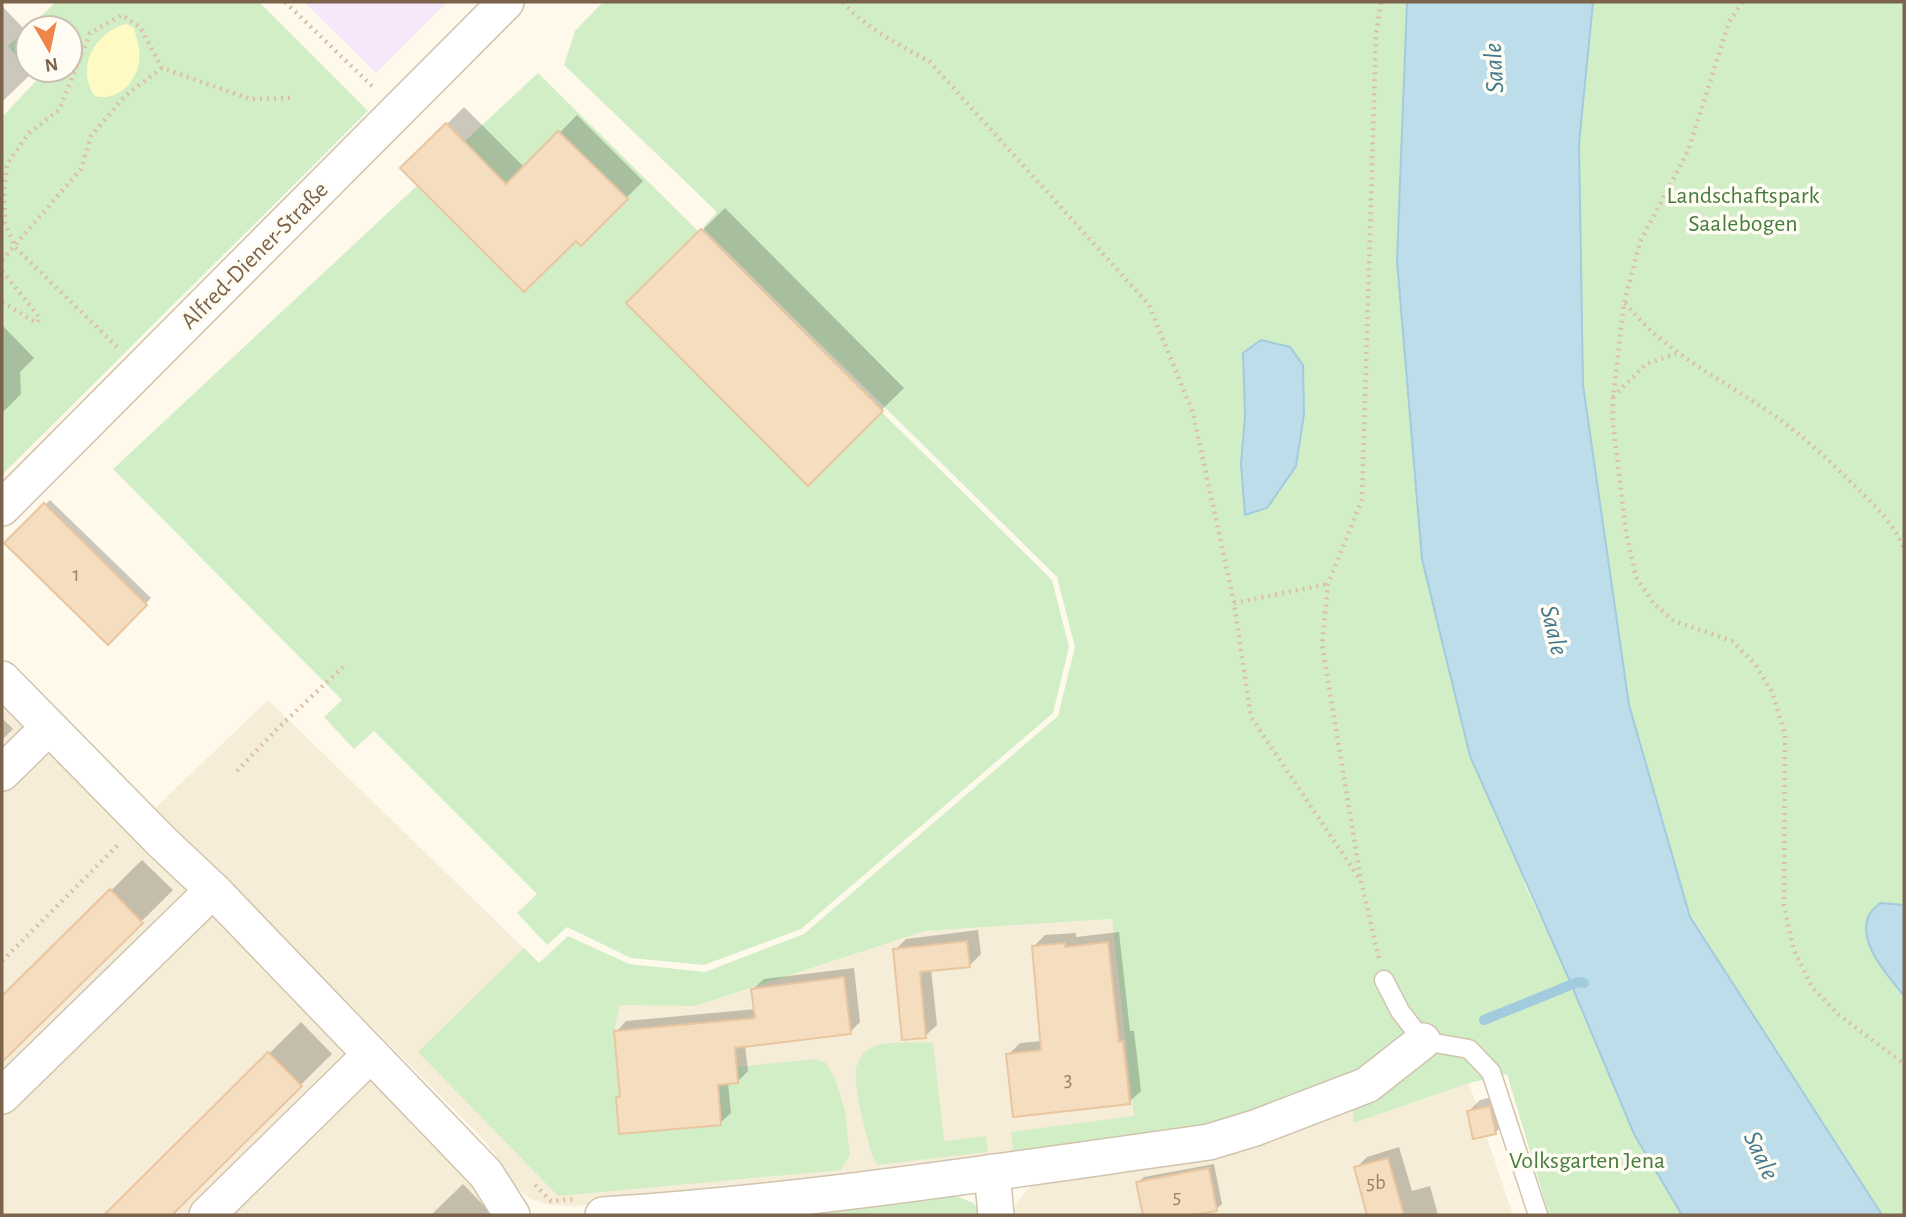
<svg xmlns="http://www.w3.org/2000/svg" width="1906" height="1217" font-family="'Alegreya Sans',sans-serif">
  <rect width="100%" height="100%" fill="#fef9eb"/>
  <g fill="#f6edd8">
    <path d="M 2,693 L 486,1198 L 490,1215 L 2,1215 Z"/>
    <path d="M 268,700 L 539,963 L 695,1006 L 925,931 L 1324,906 L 1251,1120 L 833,1183 L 575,1206 L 550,1205 L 533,1200 L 513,1186 L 495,1154 L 478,1134 L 155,808 Z"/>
    <path d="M 1469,1083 L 1513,1215 L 1012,1215 L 1016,1203 L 1036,1179 L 1350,1100 L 1354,1123 Z"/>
  </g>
  <path fill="#f6e7fb" d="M 304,2 L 447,2 L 376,73 Z"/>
  <g fill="#d1eec7">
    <path d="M 56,2 L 259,2 L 368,111 L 2,475 L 2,117 L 37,80 L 28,70 L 70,70 L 70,28 L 28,28 L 28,70 L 8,46 Z"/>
    <path d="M 603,2 L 1407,2 L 1397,261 L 1422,559 L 1526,887 L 1569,979 L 1634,1134 L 1682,1215 L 1549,1215 L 1507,1074 L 1469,1083 L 1354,1123 L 1348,1083 L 1251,1120 L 1014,1159 L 1011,1132 L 1134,1116 L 1112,919 L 925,931 L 695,1006 L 620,1005 L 614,1031 L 620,1094 L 738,1084 L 737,1067 L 815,1059 L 826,1063 L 835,1078 L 845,1111 L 850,1155 L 841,1170 L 558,1196 L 418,1052 L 524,948 L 539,963 L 568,936 L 629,964 L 705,972 L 804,934 L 1058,716 L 1075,647 L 1057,577 L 703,228 L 717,212 L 564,65 L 575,31 Z"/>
    <path d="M 1593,2 L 1904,2 L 1904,1215 L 1882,1215 L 1690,917 L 1629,705 L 1583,385 L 1579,144 Z"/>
    <path d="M 538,73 L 1052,580 L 1069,647 L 1053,713 L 801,929 L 704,965 L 631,958 L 567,927 L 547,945 L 517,913 L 537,894 L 374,731 L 354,749 L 324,717 L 342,700 L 113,469 Z"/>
    <path d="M 933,1042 L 944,1141 L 986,1136 L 988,1152 L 877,1165 C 868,1149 853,1086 856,1068 C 859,1059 863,1051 872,1047 C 885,1041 917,1043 933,1042 Z"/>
    <path d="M 952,1194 L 973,1203 L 983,1215 L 716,1215 Z"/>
  </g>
  <path fill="#fffac4" d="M 126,24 L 134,28 C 137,39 141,51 139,62 C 136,83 116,102 95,96 C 75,68 95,32 126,24 Z"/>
  <g fill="#bdddea" stroke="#a2cbdd" stroke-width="2">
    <path d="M 1407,2 L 1593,2 L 1579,144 L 1583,385 L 1629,705 L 1690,917 L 1882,1215 L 1682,1215 L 1634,1134 L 1569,979 L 1470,756 L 1422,559 L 1397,261 Z"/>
    <path d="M 1261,340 L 1290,347 L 1303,365 L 1304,414 L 1296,466 L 1267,508 L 1245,515 L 1241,464 L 1245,416 L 1243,353 Z"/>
    <path d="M 1880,903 L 1904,905 L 1904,996 C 1889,976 1856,943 1869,915 C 1871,911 1877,906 1880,903 Z"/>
  </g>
  <g fill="#0003">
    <path d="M 2,6 L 28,33 L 28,70 L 35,70 L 2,102 Z"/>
    <path d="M 464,107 L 525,168 L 577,115 L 643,181 L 581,244 L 576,238 L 403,168 Z"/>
    <path d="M 725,208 L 904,388 L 808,483 L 628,303 Z"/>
    <path d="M 2,325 L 34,358 L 20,372 L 21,394 L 2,413 Z"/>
    <path d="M 50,500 L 151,598 L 108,642 L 7,543 Z"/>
    <path d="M 2,718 L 13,729 L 2,740 Z"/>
    <path d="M 142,860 L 173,890 L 2,1060 L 2,998 Z"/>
    <path d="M 978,930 L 981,954 L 969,966 L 931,969 L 937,1025 L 925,1036 L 895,950 L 906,939 Z"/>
    <path d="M 1119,932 L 1130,1031 L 1134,1031 L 1141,1091 L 1129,1102 L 1008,1055 L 1020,1043 L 1042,1041 L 1033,947 L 1045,935 L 1076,933 L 1076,937 Z"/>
    <path d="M 854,968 L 860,1022 L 850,1032 L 745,1045 L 748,1071 L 737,1082 L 728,1083 L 731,1113 L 720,1123 L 618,1098 L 622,1095 L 616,1032 L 626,1021 L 756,1009 L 753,989 L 764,979 Z"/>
    <path d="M 301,1022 L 332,1054 L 169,1215 L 106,1215 Z"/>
    <path d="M 1501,1095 L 1507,1121 L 1495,1133 L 1468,1112 L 1480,1100 Z"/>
    <path d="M 1399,1147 L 1412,1191 L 1430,1186 L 1438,1215 L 1369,1215 L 1356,1168 L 1367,1157 Z"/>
    <path d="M 1214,1164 L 1222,1204 L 1216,1209 L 1181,1215 L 1144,1215 L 1138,1183 L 1144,1177 Z"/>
    <path d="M 463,1184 L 493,1215 L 431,1215 Z"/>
  </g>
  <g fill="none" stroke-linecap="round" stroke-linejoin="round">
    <path stroke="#a2cbdd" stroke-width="10" d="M 1484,1020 L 1578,982 L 1584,983"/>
  </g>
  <g fill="#f5ddc0" stroke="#e9c69f" stroke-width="2">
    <path d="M 446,123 L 506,184 L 558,131 L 628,199 L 581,246 L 576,241 L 524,292 L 400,168 Z"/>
    <path d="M 701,229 L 883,411 L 808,486 L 626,303 Z"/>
    <path d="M 44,503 L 147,605 L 108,645 L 4,543 Z"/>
    <path d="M 110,889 L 143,923 L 2,1062 L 2,996 Z"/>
    <path d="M 967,941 L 970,967 L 920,972 L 926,1038 L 902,1040 L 893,949 Z"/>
    <path d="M 1108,942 L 1119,1042 L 1123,1041 L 1130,1104 L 1013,1117 L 1006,1054 L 1041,1050 L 1032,946 L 1065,943 L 1065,947 Z"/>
    <path d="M 844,977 L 851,1034 L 735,1048 L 738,1083 L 718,1085 L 721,1125 L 619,1134 L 616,1097 L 620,1097 L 614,1031 L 755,1018 L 751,989 Z"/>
    <path d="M 268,1052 L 302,1086 L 172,1215 L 104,1215 Z"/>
    <path d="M 1490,1106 L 1496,1134 L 1473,1139 L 1467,1111 Z"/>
    <path d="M 1388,1158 L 1404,1215 L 1367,1215 L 1354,1167 Z"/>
    <path d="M 1209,1168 L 1217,1211 L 1191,1215 L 1143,1215 L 1136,1182 Z"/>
  </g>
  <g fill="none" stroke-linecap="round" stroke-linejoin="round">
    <defs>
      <path id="service" d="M 1384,980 L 1400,1011 L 1423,1041 L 1469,1049 L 1491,1072 L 1538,1215"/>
      <g id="minor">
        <path d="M 2,508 L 506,2"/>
        <path d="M 2,679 L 162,842 L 213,890 L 486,1174 L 512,1215"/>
        <path d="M 2,773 L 49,727"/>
        <path d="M 2,1096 L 213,890"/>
        <path d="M 992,1172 L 996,1215"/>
        <path d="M 207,1215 L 371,1054"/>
        <path d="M 603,1215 C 806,1202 1008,1170 1209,1142 L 1255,1128 L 1367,1085 L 1423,1041"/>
      </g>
    </defs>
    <use href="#service" stroke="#d2c3ae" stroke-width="21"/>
    <use href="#minor" stroke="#d2c3ae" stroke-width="38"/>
    <g stroke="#dcc0a2" stroke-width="4.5" stroke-dasharray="2 5" stroke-linecap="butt">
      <path d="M 285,2 L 375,89"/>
      <path d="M 843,2 C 865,28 900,45 930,62 L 1149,305 L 1193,413 L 1234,603 L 1251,717 L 1361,881"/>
      <path d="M 1742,2 L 1729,22 L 1688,151 L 1640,242 L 1624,303 L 1613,398 L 1613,424 L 1626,532 L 1636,577 L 1653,603 L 1674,621 L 1732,641 L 1755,664 L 1772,692 L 1785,734 L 1784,905 L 1793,948 L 1812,987 L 1839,1015 L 1904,1064"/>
      <path d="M 2,260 L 81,169 L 91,136 L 126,95 L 162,68"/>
      <path d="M 2,271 L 40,318 L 37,323 L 2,302"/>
      <path d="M 1625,303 C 1664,350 1707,371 1757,404 C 1795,428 1828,459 1860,491 C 1878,509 1896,526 1904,550"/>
      <path d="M 117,347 L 15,247 L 5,223 L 4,192 L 7,164 L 29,133 L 59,110 L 90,33 L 122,15 L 140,27 L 162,68 L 250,99 L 292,98"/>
      <path d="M 1613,397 L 1646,364 L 1676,354"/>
      <path d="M 1234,603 L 1328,584"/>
      <path d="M 237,771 L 277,729 L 343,667"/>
      <path d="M 1379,958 L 1361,881 L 1322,644 L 1328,584 L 1362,499 L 1376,34 L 1381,2"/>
      <path d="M 2,961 L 118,845"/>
      <path d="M 535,1185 L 551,1201 L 576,1199"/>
    </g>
    <use href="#service" stroke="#fff" stroke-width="18"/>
    <use href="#minor" stroke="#fff" stroke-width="35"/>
  </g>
  <g text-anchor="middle" stroke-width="7" stroke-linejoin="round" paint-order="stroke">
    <g font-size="21" fill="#9a8268">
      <text x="76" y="581">1</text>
      <text x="1068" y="1086">3</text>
      <text x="1376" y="1189">5b</text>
      <text x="1177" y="1203">5</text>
    </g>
    <g font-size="24" fill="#487c3f" stroke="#fffcf3">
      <text x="1743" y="203">Landschaftspark<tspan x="1743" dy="28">Saalebogen</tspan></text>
      <text x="1587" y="1168">Volksgarten Jena</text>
    </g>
    <g font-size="24" fill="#7c634b" stroke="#fffcf3">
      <text transform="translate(254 255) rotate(-45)" y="8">Alfred-Diener-Straße</text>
    </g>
    <g font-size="26" font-style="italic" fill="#427990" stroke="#fffcf3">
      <text transform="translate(1493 68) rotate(-93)" y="9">Saale</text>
      <text transform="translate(1555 630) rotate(77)" y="9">Saale</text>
      <text transform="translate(1762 1155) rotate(65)" y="9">Saale</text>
    </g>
  </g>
  <rect width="1906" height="1217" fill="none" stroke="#7c634b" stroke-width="7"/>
  <g transform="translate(49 49) rotate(171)"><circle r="33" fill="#fffcf3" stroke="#cbbfb0" stroke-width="2"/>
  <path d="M0-5L12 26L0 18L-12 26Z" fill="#ef8549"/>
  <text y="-10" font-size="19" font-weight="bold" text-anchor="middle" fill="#7c634b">N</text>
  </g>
</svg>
